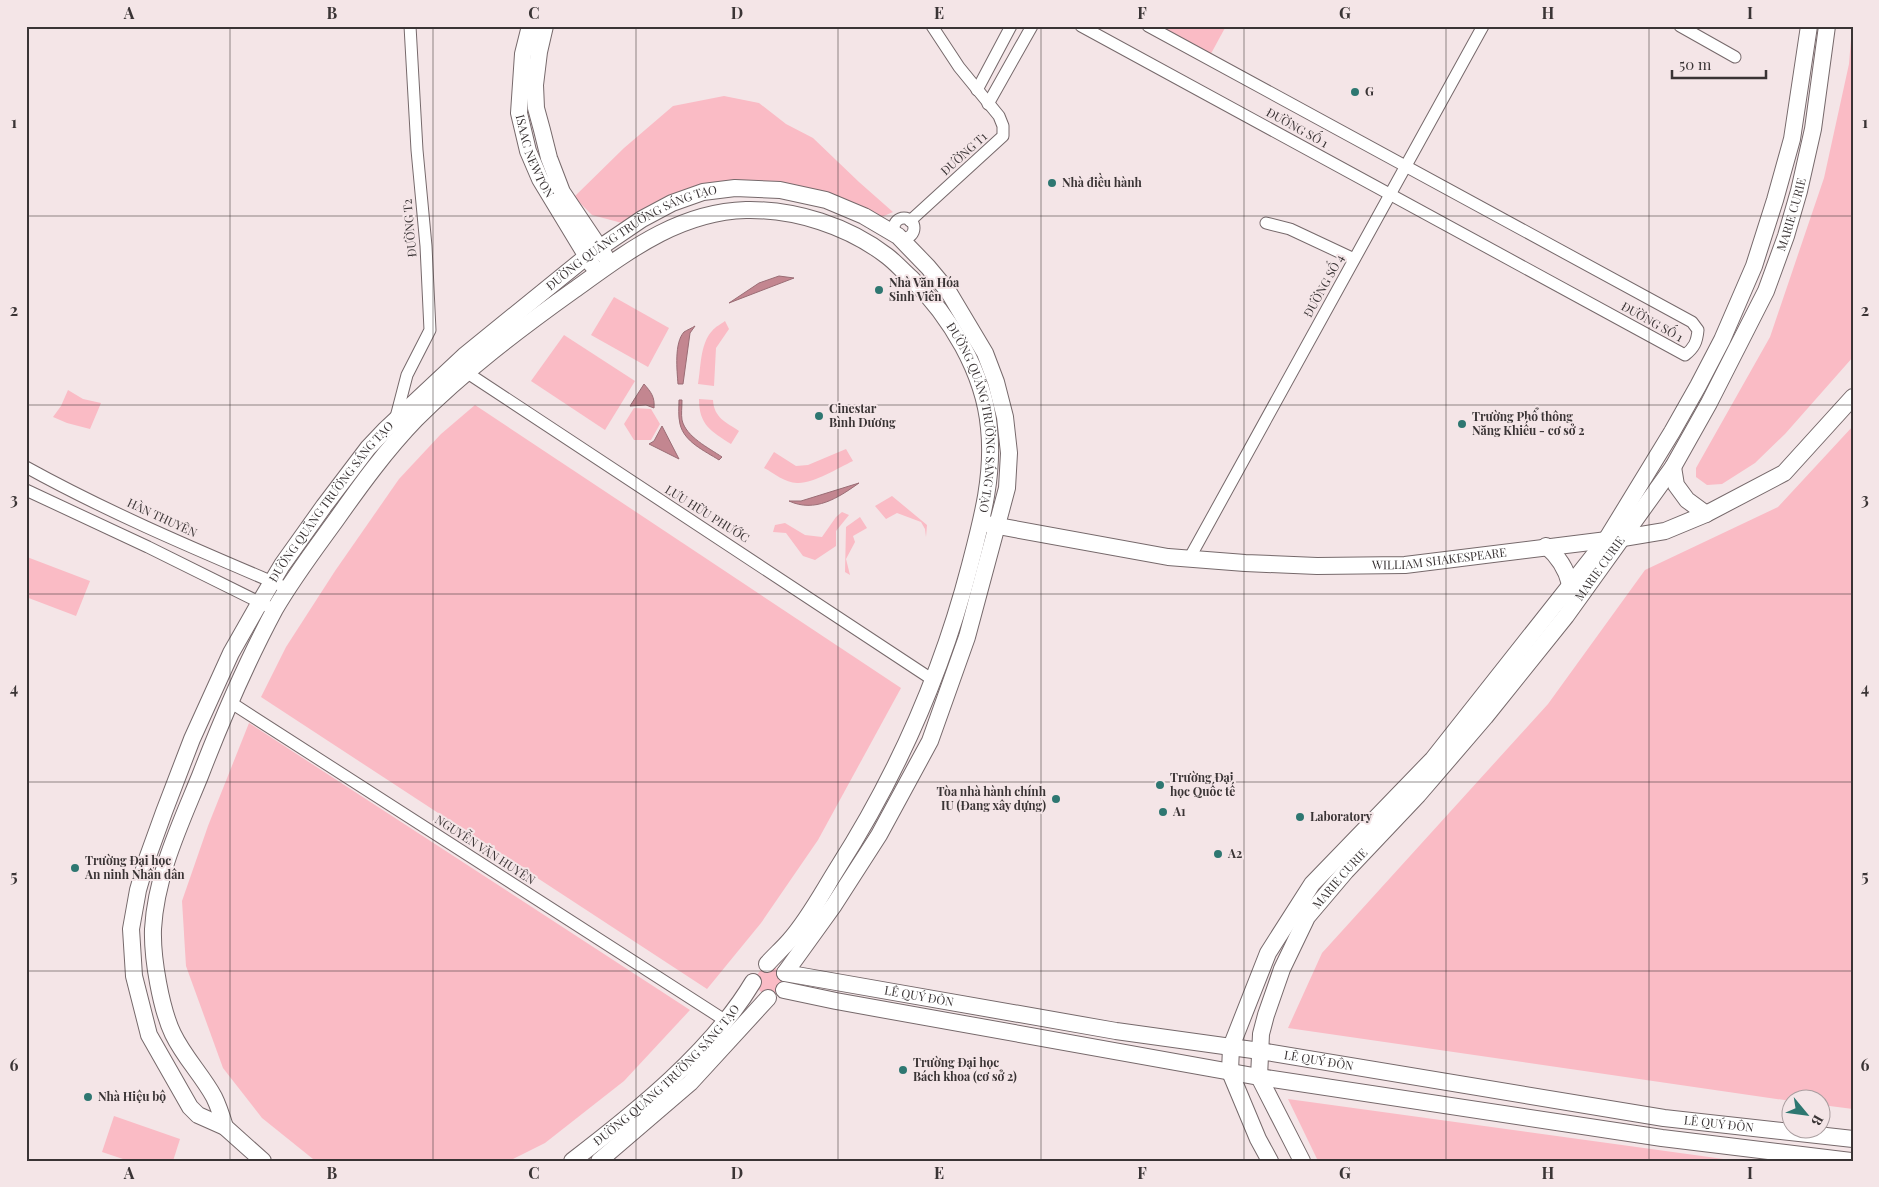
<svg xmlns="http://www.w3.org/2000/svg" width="1879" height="1187" font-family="'Playfair Display',serif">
  <rect width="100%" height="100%" fill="#f4e5e7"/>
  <g fill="#fabbc5">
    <path d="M 1143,26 L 1226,26 L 1207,61 Z"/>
    <path d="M 1852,26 L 1853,357 L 1785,434 L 1755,463 L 1722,484 L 1707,485 L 1696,477 L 1696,468 L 1770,337 L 1824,178 L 1849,64 Z"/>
    <path d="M 724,96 L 759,103 L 786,124 L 813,138 L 859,182 L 893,212 L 875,220 L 758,190 L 700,196 L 622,223 L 592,215 L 574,197 L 624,148 L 673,106 Z"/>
    <path d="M 614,297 L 669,328 L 648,367 L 591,335 Z"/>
    <path d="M 725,321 L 729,329 L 716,348 L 714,386 L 698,384 C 701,367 700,344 712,331 C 715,327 721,324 725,321 Z"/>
    <path d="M 564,335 L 635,381 L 605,430 L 531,381 Z"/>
    <path d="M 68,390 L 83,399 L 101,403 L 90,429 L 67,423 L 53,417 L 61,406 Z"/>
    <path d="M 699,399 L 713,400 C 714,418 726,422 739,431 L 731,444 C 711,431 699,425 699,399 Z"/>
    <path d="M 475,405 L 901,688 L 818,840 L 761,923 L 707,989 L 261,697 L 286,647 L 335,571 L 399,479 L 441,434 Z"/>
    <path d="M 634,408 L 651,409 L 660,424 L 651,440 L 634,440 L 624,424 Z"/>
    <path d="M 1853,426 L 1853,1109 L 1822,1105 L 1822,1100 L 1791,1101 L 1288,1028 L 1322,953 L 1548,704 L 1645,570 L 1778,507 Z"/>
    <path d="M 846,449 L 853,461 C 838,468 813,484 797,483 C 785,483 774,473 764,468 L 774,452 L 796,466 L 808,465 Z"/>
    <path d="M 892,496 L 927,525 L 926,537 L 925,529 L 921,522 L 897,513 L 886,519 L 875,506 Z"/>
    <path d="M 842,512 L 849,515 L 836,531 L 836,546 L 815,560 L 803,556 L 786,533 L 773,532 L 775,525 L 785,523 L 805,535 L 822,537 L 836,517 Z"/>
    <path d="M 860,517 L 867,528 L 853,536 L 855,542 L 846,559 L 850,575 L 845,572 L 846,527 Z"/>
    <path d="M 27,557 L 90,581 L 76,616 L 26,597 Z"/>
    <path d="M 249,723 L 690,1010 L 624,1081 L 545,1143 L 509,1161 L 318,1161 L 313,1159 L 262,1118 L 223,1068 L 186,966 L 182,901 L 208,826 Z"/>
    <circle cx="770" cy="981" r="14"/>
    <path d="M 1288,1099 L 1738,1161 L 1318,1161 Z"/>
    <path d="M 114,1116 L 180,1139 L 173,1161 L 129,1161 L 102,1152 Z"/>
  </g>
  <g fill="#c38690" stroke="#9a6d75">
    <path d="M 779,276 L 794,278 L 729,303 L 759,283 Z"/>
    <path d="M 695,326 L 690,333 L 683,384 L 678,384 C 677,370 674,343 684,332 C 687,330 692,328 695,326 Z"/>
    <path d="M 644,384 C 651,392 655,397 654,408 L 646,405 L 630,406 Z"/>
    <path d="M 679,400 L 682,400 C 682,407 681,414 682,420 C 686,437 709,448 722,457 L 719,460 C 705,451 684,442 680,424 C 678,416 679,407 679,400 Z"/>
    <path d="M 662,426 L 679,459 L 649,444 L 654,441 Z"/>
    <path d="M 859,483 C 838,498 815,513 789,501 L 801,501 Z"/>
  </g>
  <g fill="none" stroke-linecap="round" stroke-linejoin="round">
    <defs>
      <g id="street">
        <path d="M 1081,26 L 1685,355 C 1694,348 1697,342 1698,330 L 1692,322 L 1148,26"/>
        <path d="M 1680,26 L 1735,57"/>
        <path d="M 977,90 L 1011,26"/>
        <path d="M 988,104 L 1032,26"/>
        <circle cx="904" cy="228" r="10"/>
        <path d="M 910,221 L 1003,136 L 1003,126 L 999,116 L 959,67 L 932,26"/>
        <path d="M 1266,223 L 1290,229 L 1354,259"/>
        <path d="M 466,372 L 933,680"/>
        <path d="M 395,421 L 407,375 L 430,330 L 426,246 L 417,150 L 410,26"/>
        <path d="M 26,467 C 111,514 200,551 289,589"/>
        <path d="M 26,490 L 148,547 L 275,610"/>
        <path d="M 1189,559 L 1483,26"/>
        <path d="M 230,702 L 726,1021"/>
      </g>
      <g id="secondary">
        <path id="s1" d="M 530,26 L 523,54 L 519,113 L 528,151 L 540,179 L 592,265"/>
        <path d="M 545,26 L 539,52 L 535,85 L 536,108 L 542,130 L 549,158 L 562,192 L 605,256"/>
        <path d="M 1673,467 L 1676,485 L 1687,500 L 1706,514"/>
        <path id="s2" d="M 987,524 L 1168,557 L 1245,563 L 1317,566 L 1405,565 L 1623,538 L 1665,531 L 1706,514 L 1784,473 L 1853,397"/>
        <path d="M 1546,546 C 1559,557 1566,568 1570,584"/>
        <path id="s3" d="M 785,973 L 1116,1031 L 1260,1051 L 1664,1118 L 1853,1139"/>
        <path d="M 784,990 L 836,1001 L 1259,1077 L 1662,1138 L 1851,1161"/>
        <path id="s4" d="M 225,1127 C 222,1117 219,1107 214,1097 C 202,1075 184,1057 173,1034 C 161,1009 152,958 153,929 C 156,875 180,825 200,776 C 222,719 246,663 275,609 C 293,578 315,549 336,520 C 360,486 386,450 416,419 C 464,371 518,330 574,290 C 627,252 678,212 746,210 C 795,209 848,226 887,256 C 895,262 903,271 911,278 C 950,316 984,372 989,428 C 994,475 982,519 970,565 C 942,673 897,775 837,869 C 822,893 808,920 789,941 C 782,949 774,956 767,964"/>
        <path id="s5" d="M 263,1161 L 225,1127 L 198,1115 L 190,1107 L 149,1035 L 134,976 L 131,929 L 138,890 L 147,859 L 164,812 L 192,739 L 231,653 L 260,602 L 282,565 L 324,506 L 368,448 L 386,429 L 464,356 L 586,257 L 642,219 L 672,203 L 703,192 L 735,188 L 780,190 L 826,200 L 864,216 L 898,236 L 928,267 L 948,291 L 985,353 L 996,382 L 1005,417 L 1009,453 L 1007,488 L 967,637 L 930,741 L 879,835 L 834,905 L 785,973"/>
        <path id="s6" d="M 572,1161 C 636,1112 711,1052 753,982"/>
        <path d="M 599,1161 L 690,1083 L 768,998"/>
        <path d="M 1270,1161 L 1258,1139 L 1230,1072 L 1231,1047 L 1268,953 L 1312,884 L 1433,759 L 1606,540 L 1672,432 L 1698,386 L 1722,340 L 1754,266 L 1775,200 L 1792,139 L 1809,26"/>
        <path id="s7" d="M 1302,1161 L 1259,1077 L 1261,1034 L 1266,1015 L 1282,969 L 1307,917 L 1346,871 L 1418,795 L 1485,717 L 1566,616 L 1673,467 L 1709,403 L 1766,291 L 1786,236 L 1799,191 L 1813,129 L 1827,26"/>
      </g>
    </defs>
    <use href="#street" stroke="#76696b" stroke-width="13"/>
    <use href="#secondary" stroke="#76696b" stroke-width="18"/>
    <use href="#street" stroke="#fff" stroke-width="11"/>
    <use href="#secondary" stroke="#fff" stroke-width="16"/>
  </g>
  <path fill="none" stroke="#3a3435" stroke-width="1" stroke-opacity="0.55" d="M 230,26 L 230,1161M 433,26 L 433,1161M 636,26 L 636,1161M 838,26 L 838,1161M 1041,26 L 1041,1161M 1244,26 L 1244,1161M 1446,26 L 1446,1161M 1649,26 L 1649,1161M 26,216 L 1853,216M 26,405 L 1853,405M 26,594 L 1853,594M 26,782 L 1853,782M 26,971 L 1853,971"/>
  <g fill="#2e7771" stroke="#f4e5e7" stroke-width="2">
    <circle cx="1355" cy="92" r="5"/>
    <circle cx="1052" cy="183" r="5"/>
    <circle cx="879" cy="290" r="5"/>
    <circle cx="819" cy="416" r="5"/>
    <circle cx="1462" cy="424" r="5"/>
    <circle cx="1160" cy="785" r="5"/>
    <circle cx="1056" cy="799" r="5"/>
    <circle cx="1163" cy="812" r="5"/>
    <circle cx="1300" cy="817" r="5"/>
    <circle cx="1218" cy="854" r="5"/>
    <circle cx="75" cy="868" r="5"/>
    <circle cx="903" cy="1070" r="5"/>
    <circle cx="88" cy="1097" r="5"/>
  </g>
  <g text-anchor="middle" stroke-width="4" stroke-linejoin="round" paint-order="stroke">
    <g font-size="12" font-weight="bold" fill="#3a3435" stroke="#f4e5e7" text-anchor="start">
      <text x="1365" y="96">G</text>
      <text x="1062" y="187">Nhà điều hành</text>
      <text x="889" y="287">Nhà Văn Hóa<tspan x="889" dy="14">Sinh Viên</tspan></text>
      <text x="829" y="413">Cinestar<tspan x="829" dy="14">Bình Dương</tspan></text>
      <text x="1472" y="421">Trường Phổ thông<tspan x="1472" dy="14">Năng Khiếu - cơ sở 2</tspan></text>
      <text x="1170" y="782">Trường Đại<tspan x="1170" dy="14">học Quốc tế</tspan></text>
      <text x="1046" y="796" text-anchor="end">Tòa nhà hành chính<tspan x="1046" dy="14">IU (Đang xây dựng)</tspan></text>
      <text x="1173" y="816">A1</text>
      <text x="1310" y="821">Laboratory</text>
      <text x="1228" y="858">A2</text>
      <text x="85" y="865">Trường Đại học<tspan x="85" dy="14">An ninh Nhân dân</tspan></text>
      <text x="913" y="1067">Trường Đại học<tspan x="913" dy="14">Bách khoa (cơ sở 2)</tspan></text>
      <text x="98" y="1101">Nhà Hiệu bộ</text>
    </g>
    <g font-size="12" fill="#3a3435" stroke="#f4e5e7">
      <text transform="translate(1297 128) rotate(29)" y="4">ĐƯỜNG SỐ 1</text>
      <text transform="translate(964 154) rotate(-42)" y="4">ĐƯỜNG T1</text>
      <text dy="4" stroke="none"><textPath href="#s1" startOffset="134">ISAAC NEWTON</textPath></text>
      <text dy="4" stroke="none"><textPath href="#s7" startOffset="1124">MARIE CURIE</textPath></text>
      <text transform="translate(410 228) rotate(-95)" y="4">ĐƯỜNG T2</text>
      <text dy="4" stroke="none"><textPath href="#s5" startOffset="1164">ĐƯỜNG QUẢNG TRƯỜNG SÁNG TẠO</textPath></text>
      <text transform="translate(1324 286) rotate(-61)" y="4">ĐƯỜNG SỐ 4</text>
      <text transform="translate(1652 322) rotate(29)" y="4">ĐƯỜNG SỐ 1</text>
      <text dy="4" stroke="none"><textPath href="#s4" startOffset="1535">ĐƯỜNG QUẢNG TRƯỜNG SÁNG TẠO</textPath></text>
      <text dy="4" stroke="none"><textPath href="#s5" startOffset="759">ĐƯỜNG QUẢNG TRƯỜNG SÁNG TẠO</textPath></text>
      <text transform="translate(707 514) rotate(32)" y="4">LƯU HỮU PHƯỚC</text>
      <text transform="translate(162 518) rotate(25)" y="4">HÀN THUYÊN</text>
      <text dy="4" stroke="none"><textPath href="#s2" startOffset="456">WILLIAM SHAKESPEARE</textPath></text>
      <text dy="4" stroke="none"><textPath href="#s7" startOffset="719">MARIE CURIE</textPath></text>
      <text transform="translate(485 850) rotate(33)" y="4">NGUYỄN VĂN HUYÊN</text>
      <text dy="4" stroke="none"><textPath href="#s7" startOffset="314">MARIE CURIE</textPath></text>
      <text dy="4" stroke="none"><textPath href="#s3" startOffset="136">LÊ QUÝ ĐÔN</textPath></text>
      <text dy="4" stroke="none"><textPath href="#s3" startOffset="541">LÊ QUÝ ĐÔN</textPath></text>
      <text dy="4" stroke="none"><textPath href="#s6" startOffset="128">ĐƯỜNG QUẢNG TRƯỜNG SÁNG TẠO</textPath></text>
      <text dy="4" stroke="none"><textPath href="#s3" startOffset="946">LÊ QUÝ ĐÔN</textPath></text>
    </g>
  </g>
  <rect width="1879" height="1187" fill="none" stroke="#f4e5e7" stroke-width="55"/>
  <g transform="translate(1806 1114) rotate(119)"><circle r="24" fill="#f4e5e7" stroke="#aa9ea0"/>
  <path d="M0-4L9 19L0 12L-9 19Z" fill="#2e7771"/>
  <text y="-8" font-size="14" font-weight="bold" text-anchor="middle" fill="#3a3435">B</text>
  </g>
  <path d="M1672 70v8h94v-8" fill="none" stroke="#3a3435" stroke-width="2.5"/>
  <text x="1679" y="70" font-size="15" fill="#3a3435" stroke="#f4e5e7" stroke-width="4" paint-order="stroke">50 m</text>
  <rect x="28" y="28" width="1824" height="1132" fill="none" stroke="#3a3435" stroke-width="2"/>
  <g font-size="16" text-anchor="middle" font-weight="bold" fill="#3a3435">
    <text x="129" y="19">A</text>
    <text x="332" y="19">B</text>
    <text x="534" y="19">C</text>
    <text x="737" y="19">D</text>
    <text x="939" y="19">E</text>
    <text x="1142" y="19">F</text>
    <text x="1345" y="19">G</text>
    <text x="1548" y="19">H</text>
    <text x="1750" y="19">I</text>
    <text x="14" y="128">1</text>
    <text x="1865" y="128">1</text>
    <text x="14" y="316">2</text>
    <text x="1865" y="316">2</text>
    <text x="14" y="505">3</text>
    <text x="1865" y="505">3</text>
    <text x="14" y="694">4</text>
    <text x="1865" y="694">4</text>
    <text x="14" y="882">5</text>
    <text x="1865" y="882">5</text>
    <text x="14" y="1071">6</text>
    <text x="1865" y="1071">6</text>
    <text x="129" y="1179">A</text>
    <text x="332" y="1179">B</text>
    <text x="534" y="1179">C</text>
    <text x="737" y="1179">D</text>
    <text x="939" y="1179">E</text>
    <text x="1142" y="1179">F</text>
    <text x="1345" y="1179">G</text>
    <text x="1548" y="1179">H</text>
    <text x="1750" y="1179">I</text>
  </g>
</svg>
